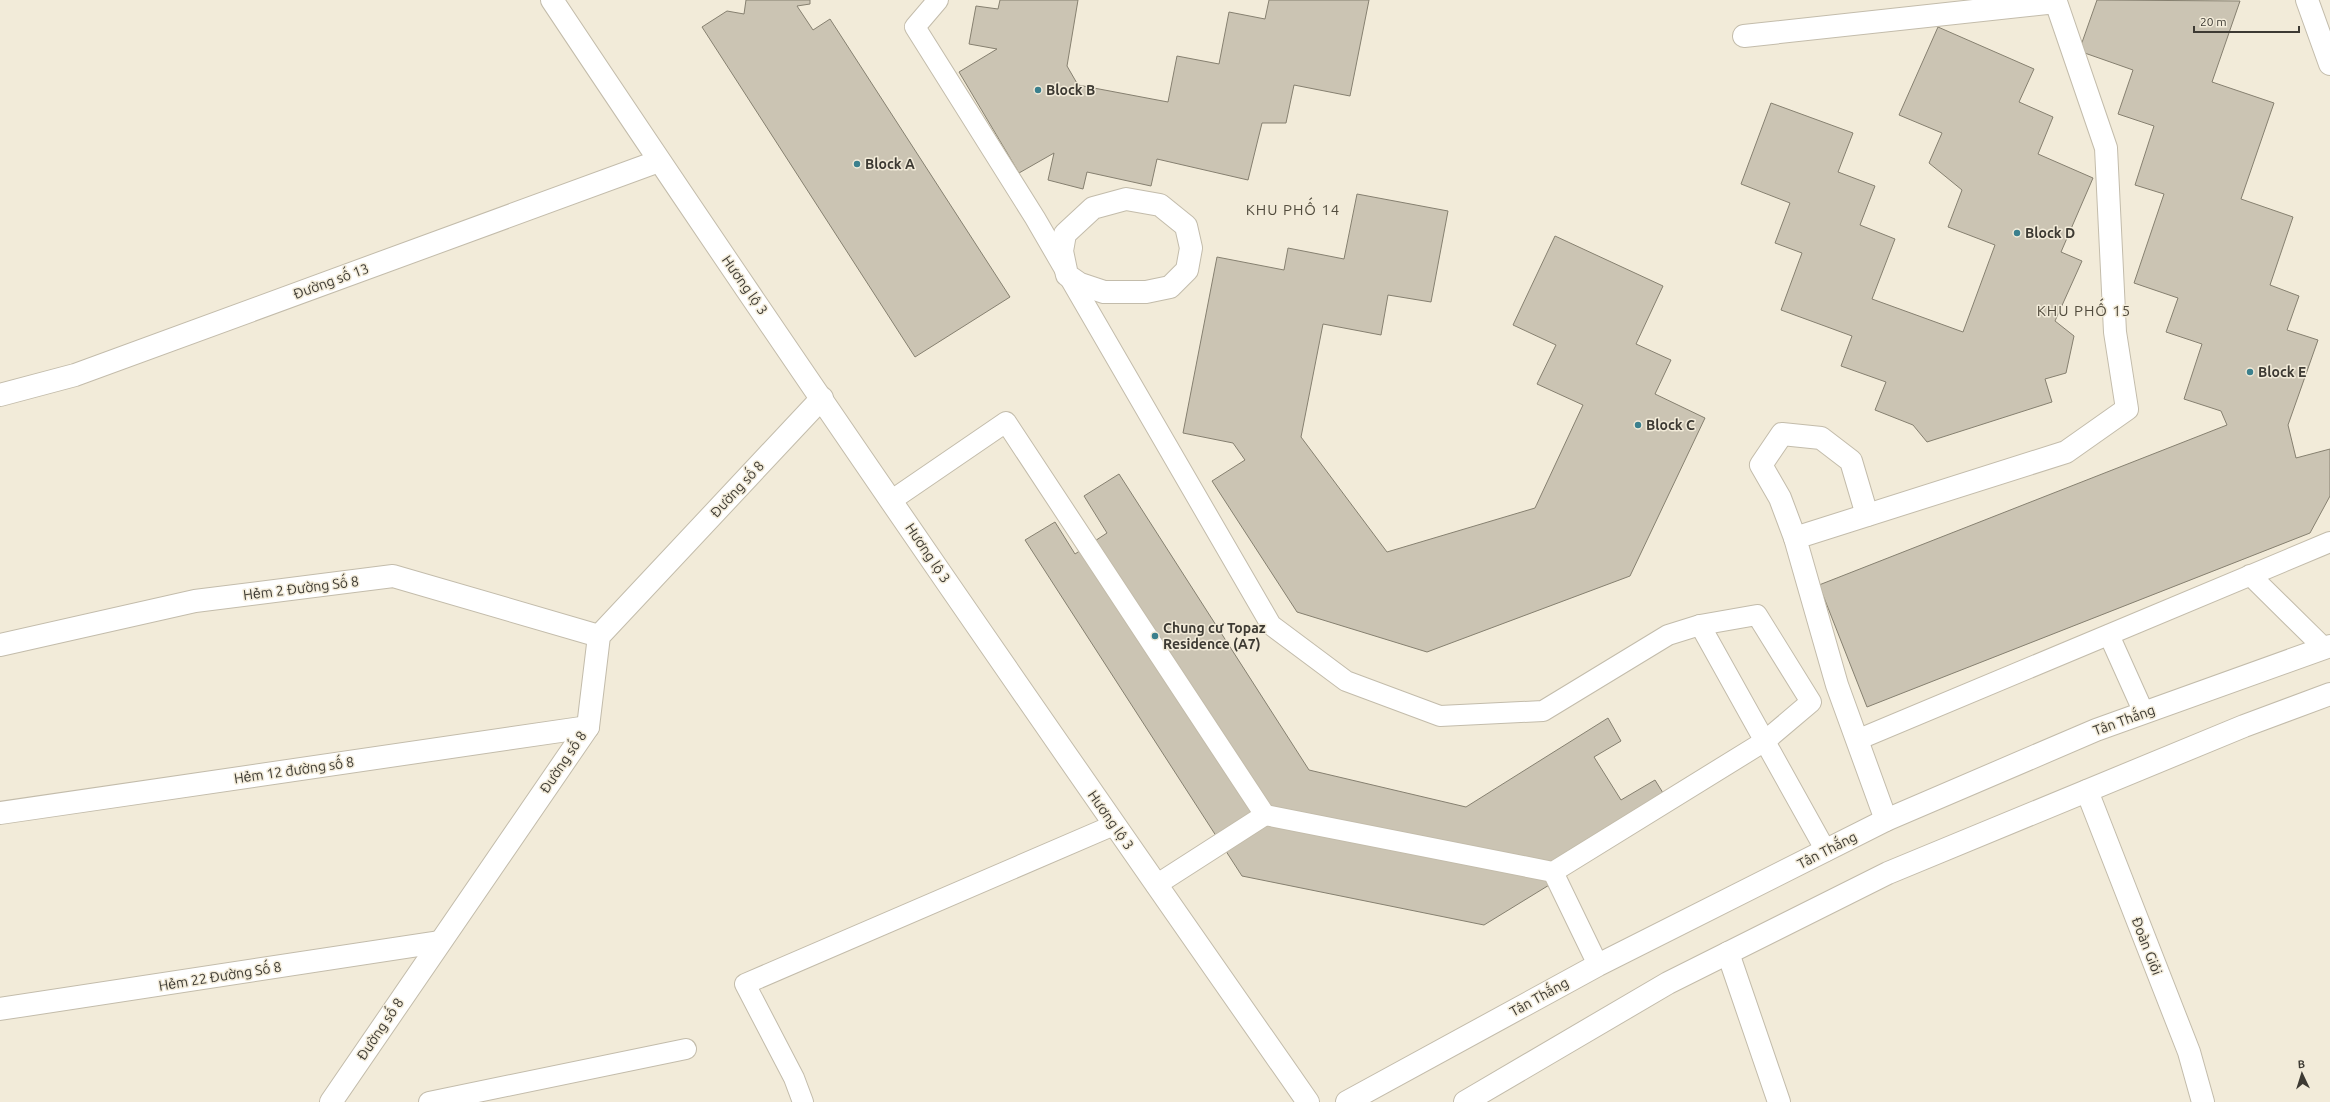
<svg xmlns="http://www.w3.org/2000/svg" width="2330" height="1102" font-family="Ubuntu,sans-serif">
  <rect width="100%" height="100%" fill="#f2ebd9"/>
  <g fill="#cbc4b3" stroke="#868070">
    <path d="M 746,0 L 810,0 L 810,4 L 797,6 L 813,30 L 830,19 L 1010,297 L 915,357 L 702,27 L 727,11 L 744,14 Z"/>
    <path d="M 1000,0 L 1078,0 L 1067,66 L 1078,85 L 1168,102 L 1177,56 L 1219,64 L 1229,12 L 1265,19 L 1269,0 L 1369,0 L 1350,96 L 1294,85 L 1286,123 L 1262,123 L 1248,180 L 1157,159 L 1151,186 L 1087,172 L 1083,189 L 1048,180 L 1054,153 L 1019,173 L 959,72 L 997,49 L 969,44 L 976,6 L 998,9 Z"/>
    <path d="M 2097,0 L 2240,1 L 2212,82 L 2274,103 L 2241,199 L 2293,217 L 2270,285 L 2299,296 L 2287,330 L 2318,340 L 2288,425 L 2296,458 L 2330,449 L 2330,496 L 2310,533 L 1867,707 L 1819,585 L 2227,425 L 2221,411 L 2184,399 L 2202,344 L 2166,332 L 2178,298 L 2134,283 L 2164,194 L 2135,185 L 2154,126 L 2118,114 L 2133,70 L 2079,51 Z"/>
    <path d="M 1938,27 L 2034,69 L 2019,102 L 2053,117 L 2038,154 L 2093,178 L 2061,252 L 2082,261 L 2055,321 L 2074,336 L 2066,373 L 2045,379 L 2052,402 L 1927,442 L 1913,425 L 1875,410 L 1886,382 L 1841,366 L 1852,336 L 1781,310 L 1802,253 L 1775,243 L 1790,203 L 1741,184 L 1771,103 L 1853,133 L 1838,172 L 1875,186 L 1860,225 L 1895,239 L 1872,299 L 1963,332 L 1995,245 L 1948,227 L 1962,190 L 1929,163 L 1942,133 L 1899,115 Z"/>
    <path d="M 1357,194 L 1448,211 L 1431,302 L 1388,295 L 1381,335 L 1323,324 L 1301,437 L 1387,552 L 1535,508 L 1583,405 L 1537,384 L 1556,345 L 1513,325 L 1555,236 L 1663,286 L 1636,344 L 1671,360 L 1655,394 L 1705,418 L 1630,576 L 1427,652 L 1297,612 L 1212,481 L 1245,460 L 1233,443 L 1183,433 L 1217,257 L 1284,270 L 1288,248 L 1344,259 Z"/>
    <path d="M 1119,474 L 1309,770 L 1466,807 L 1608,718 L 1621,741 L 1594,757 L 1621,800 L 1655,780 L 1673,809 L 1484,925 L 1242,876 L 1025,540 L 1055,522 L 1075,554 L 1107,533 L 1084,496 Z"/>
  </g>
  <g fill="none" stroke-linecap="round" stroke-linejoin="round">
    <defs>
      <g id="service">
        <path d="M 892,500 L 1006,422 L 1265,815 L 1553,872 L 1765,741 L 1811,702 L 1757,615 L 1700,625 L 1668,635 L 1543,711 L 1440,716 L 1346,681 L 1271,625 L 1035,218 L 915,27 L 938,0"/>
        <path d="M 2250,575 L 2324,648"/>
        <path d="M 1700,625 L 1826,851"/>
        <path d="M 2109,635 L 2144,713"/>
        <path d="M 1857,740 L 2330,542"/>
        <path d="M 1553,872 L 1598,965"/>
        <path d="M 1156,885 L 1265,815"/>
        <path d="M 429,1102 L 686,1049"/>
        <path d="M 803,1102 L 794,1078 L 745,984 L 1114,825"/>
      </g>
      <g id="minor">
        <path d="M 2307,0 L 2330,64"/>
        <path d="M 1744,36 L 2056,2 L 2106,148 L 2115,332 L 2127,409 L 2066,452 L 1795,538 L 1837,685 L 1886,820"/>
        <path d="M 1126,199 L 1160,205 L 1186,226 L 1191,248 L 1187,270 L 1170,287 L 1146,292 L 1104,292 L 1080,284 L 1067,275 L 1062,251 L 1065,234 L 1093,208 Z"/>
        <path d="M 0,395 L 75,375 L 659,161"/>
        <path d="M 1795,538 L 1780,498 L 1761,465 L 1782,434 L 1821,438 L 1851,461 L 1867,515"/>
        <path d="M 0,645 L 195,601 L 393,576 L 599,636"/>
        <path d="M 2087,791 L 2189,1052 L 2203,1102"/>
        <path d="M 0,813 L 588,727"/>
        <path d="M 1728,953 L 1779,1102"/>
        <path d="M 0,1009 L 439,942"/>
        <path d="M 331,1102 L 588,727 L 599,636 L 822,398"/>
      </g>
      <g id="tertiary">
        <path d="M 552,0 C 799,371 1053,737 1308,1102"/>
        <path d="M 1347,1102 L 1598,965 L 1886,820 L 2096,730 L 2330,646"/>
        <path d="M 1465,1102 L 1668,983 L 1888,873 L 2244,726 L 2330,694"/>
      </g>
    </defs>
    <use href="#service" stroke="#c3bcab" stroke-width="22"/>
    <use href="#minor" stroke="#c3bcab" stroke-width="24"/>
    <use href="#tertiary" stroke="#c3bcab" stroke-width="24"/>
    <use href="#service" stroke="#fff" stroke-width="20"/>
    <use href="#minor" stroke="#fff" stroke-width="22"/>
    <use href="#tertiary" stroke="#fff" stroke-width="22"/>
  </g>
  <g fill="#3b808d" stroke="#f2ebd9" stroke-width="1.5">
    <circle cx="1038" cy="90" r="4"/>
    <circle cx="857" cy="164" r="4"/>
    <circle cx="2017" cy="233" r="4"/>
    <circle cx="2250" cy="372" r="4"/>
    <circle cx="1638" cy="425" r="4"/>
    <circle cx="1155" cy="636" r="4"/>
  </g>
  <g text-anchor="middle" stroke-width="3" stroke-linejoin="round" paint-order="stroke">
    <g font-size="14" font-weight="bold" fill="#3d3a33" stroke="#f2ebd9" text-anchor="start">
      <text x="1046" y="95">Block B</text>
      <text x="865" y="169">Block A</text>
      <text x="2025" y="238">Block D</text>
      <text x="2258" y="377">Block E</text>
      <text x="1646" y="430">Block C</text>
      <text x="1163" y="633">Chung cư Topaz<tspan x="1163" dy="16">Residence (A7)</tspan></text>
    </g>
    <g font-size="14" fill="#3d3a33" stroke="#f2ebd9">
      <text transform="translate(331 281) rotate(-20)" y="5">Đường số 13</text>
      <text transform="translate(745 285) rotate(55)" y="5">Hương lộ 3</text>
      <text transform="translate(737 489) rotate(-47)" y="5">Đường số 8</text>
      <text transform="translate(928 553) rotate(56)" y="5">Hương lộ 3</text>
      <text transform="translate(301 588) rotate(-7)" y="5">Hẻm 2 Đường Số 8</text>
      <text transform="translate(2124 720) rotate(-20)" y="5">Tân Thắng</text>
      <text transform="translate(563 762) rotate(-56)" y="5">Đường số 8</text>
      <text transform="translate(294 770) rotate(-8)" y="5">Hẻm 12 đường số 8</text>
      <text transform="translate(1111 820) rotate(55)" y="5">Hương lộ 3</text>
      <text transform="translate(1827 850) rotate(-27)" y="5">Tân Thắng</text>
      <text transform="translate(2147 946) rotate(69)" y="5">Đoàn Giỏi</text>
      <text transform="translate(220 976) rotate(-9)" y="5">Hẻm 22 Đường Số 8</text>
      <text transform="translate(1539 997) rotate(-29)" y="5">Tân Thắng</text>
      <text transform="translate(380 1029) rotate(-56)" y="5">Đường số 8</text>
    </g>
    <g font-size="15" letter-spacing="1" fill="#524c3e" stroke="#f2ebd9">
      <text x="1293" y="215">KHU PHỐ 14</text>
      <text x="2084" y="316">KHU PHỐ 15</text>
    </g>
  </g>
  <g transform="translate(2302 1074) rotate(356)" stroke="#f2ebd9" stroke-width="3" paint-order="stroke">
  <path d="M0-3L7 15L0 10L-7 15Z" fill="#3d3a33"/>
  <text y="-6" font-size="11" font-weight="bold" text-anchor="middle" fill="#3d3a33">B</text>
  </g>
  <path d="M2194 26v6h105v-6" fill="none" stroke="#3d3a33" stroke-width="2"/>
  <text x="2200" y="26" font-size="12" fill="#3d3a33" stroke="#f2ebd9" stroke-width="3" paint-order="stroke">20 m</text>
</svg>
